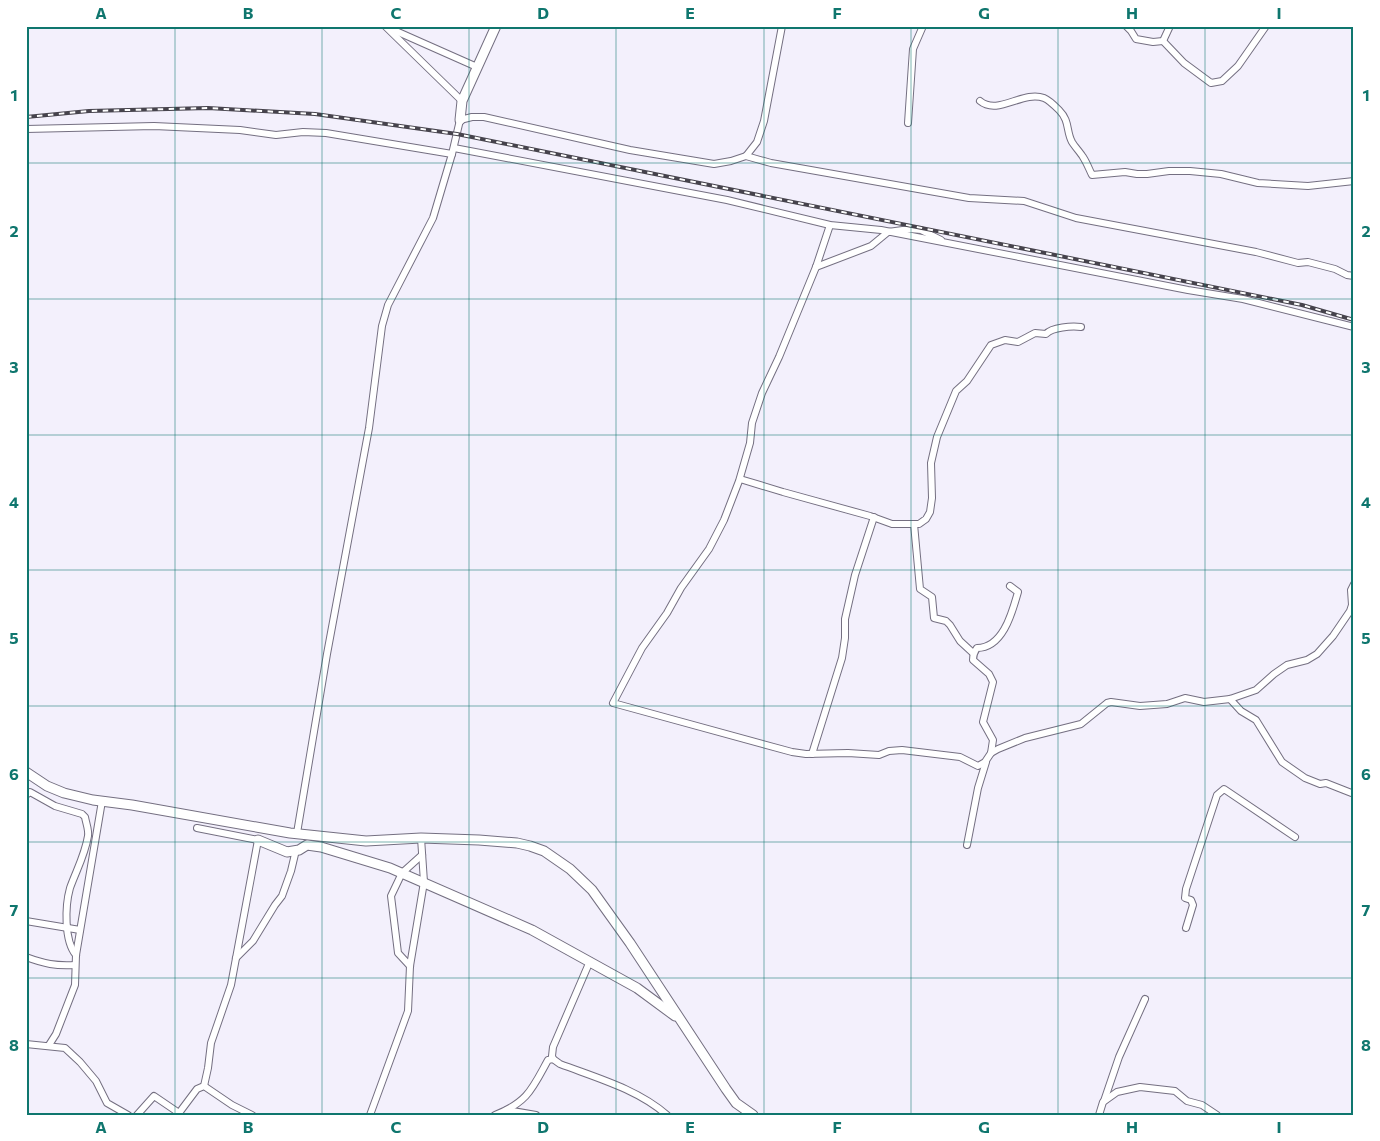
<svg xmlns="http://www.w3.org/2000/svg" width="1380" height="1141" font-family="Commissioner,sans-serif">
  <rect width="100%" height="100%" fill="#f3f0fc"/>
  <g fill="none" stroke-linecap="round" stroke-linejoin="round">
    <defs>
      <g id="street">
        <path d="M 385,26 L 462,101"/>
        <path d="M 1126,26 L 1131,31 L 1136,39 L 1153,42 L 1163,41 L 1170,26"/>
        <path d="M 389,28 L 477,67"/>
        <path d="M 1163,41 L 1184,63 L 1211,83 L 1222,81 L 1238,66 L 1266,26"/>
        <path d="M 980,101 C 998,116 1023,90 1044,98 C 1049,100 1055,106 1059,110 C 1070,121 1066,131 1072,142 C 1075,147 1080,152 1083,157 C 1087,163 1089,169 1092,175 L 1125,172 L 1137,174 L 1147,174 L 1169,171 L 1190,171 L 1221,174 L 1258,183 L 1308,186 L 1354,181"/>
        <path d="M 908,123 L 913,49 L 923,26"/>
        <path d="M 26,129 L 154,126 L 240,130 L 276,135 L 303,132 L 326,133 L 452,154"/>
        <path d="M 454,148 L 727,200 L 830,225 L 881,230 L 1188,290 L 1243,299 L 1354,327"/>
        <path d="M 746,156 L 771,163 L 969,198 L 1024,201 L 1076,218 L 1256,252 L 1298,263 L 1308,262 L 1335,269 L 1347,275 L 1354,276"/>
        <path d="M 830,225 L 816,267 L 779,357 L 762,393 L 752,423 L 750,443 L 739,481 L 724,520 L 709,549 L 681,588 L 667,613 L 642,648 L 613,703 L 792,752 L 806,754 L 848,753 L 879,755 L 889,751 L 902,750 L 960,757 L 978,766 L 985,762 L 991,753 L 998,749 L 1025,738 L 1081,724 L 1107,703 L 1111,702 L 1140,706 L 1167,704 L 1185,698 L 1204,702 L 1230,699 L 1256,690 L 1274,674 L 1287,665 L 1307,660 L 1317,654 L 1333,636 L 1350,611 L 1352,605 L 1351,590 L 1354,584"/>
        <path d="M 816,267 L 871,246 L 888,232 L 910,229 L 921,230 L 941,240"/>
        <path d="M 740,479 L 783,492 L 870,516 L 892,524 L 919,524 L 926,519 L 930,512 L 932,498 L 931,463 L 937,437 L 956,391 L 967,381 L 991,345 L 1005,340 L 1018,342 L 1035,333 L 1046,334 C 1052,327 1072,326 1081,327"/>
        <path d="M 914,524 L 920,589 L 932,597 L 934,618 L 946,621 L 950,625 L 960,641 L 973,653"/>
        <path d="M 1230,699 L 1241,711 L 1256,720 L 1282,762 L 1305,778 L 1320,784 L 1326,783 L 1354,794"/>
        <path d="M 991,753 L 993,740 L 983,722 L 993,682 L 989,674 L 973,660 C 973,655 974,652 977,648 C 1003,648 1012,613 1018,592 L 1010,586"/>
        <path d="M 812,754 L 842,658 L 845,638 L 845,619 L 855,575 L 874,517"/>
        <path d="M 26,795 L 30,792 L 55,806 L 82,814 L 85,817 C 86,823 89,830 88,836 C 85,855 76,871 70,888 C 65,906 64,941 76,955"/>
        <path d="M 197,828 L 258,840 L 231,985 L 211,1043 L 208,1068 L 204,1086"/>
        <path d="M 297,833 L 327,654 L 369,428 L 382,326 L 388,305 L 433,218 L 452,154 L 460,120 L 472,117 L 484,117 L 630,150 L 714,164 L 731,161 L 746,156 L 757,142 L 764,121 L 782,26"/>
        <path d="M 967,845 L 978,788 L 986,762"/>
        <path d="M 26,921 L 80,930"/>
        <path d="M 1186,928 L 1193,905 L 1191,900 L 1185,898 L 1186,889 L 1217,795 L 1224,789 L 1295,837"/>
        <path d="M 26,957 C 45,964 55,966 75,965"/>
        <path d="M 236,958 L 253,941 L 275,905 L 282,896 L 291,871 L 296,850"/>
        <path d="M 410,966 L 398,953 L 391,896 L 402,873 L 422,855"/>
        <path d="M 26,1044 L 65,1048 L 80,1062 L 96,1081 L 107,1103 L 128,1115"/>
        <path d="M 49,1045 L 56,1034 L 75,985 L 76,955 L 102,801"/>
        <path d="M 553,1059 L 560,1064 C 597,1078 637,1089 667,1115"/>
        <path d="M 1104,1101 L 1119,1057 L 1145,999"/>
        <path d="M 507,1110 L 536,1115"/>
        <path d="M 137,1115 L 154,1096 L 179,1113"/>
        <path d="M 180,1115 L 179,1113 L 197,1089 L 204,1086 L 232,1105 L 252,1115"/>
        <path d="M 370,1115 L 408,1011 L 410,966 L 424,882 L 421,838"/>
        <path d="M 495,1115 C 528,1102 532,1089 548,1060 L 553,1059 L 552,1056 L 553,1047 L 590,961"/>
        <path d="M 1099,1115 L 1103,1102 L 1117,1092 L 1140,1087 L 1175,1091 L 1187,1101 L 1202,1105 L 1217,1115"/>
      </g>
      <g id="secondary">
        <path d="M 460,120 L 462,101 L 496,26"/>
        <path d="M 26,772 L 47,786 L 64,793 L 93,800 L 132,805 L 290,833 L 366,841 L 421,838 L 479,840 L 517,843 L 530,846 L 544,851 L 570,869 L 592,890 L 630,943 L 726,1089 L 736,1103 L 753,1115"/>
        <path d="M 258,840 L 287,852 L 299,850 L 307,845 L 321,847 L 390,868 L 532,930 L 637,988 L 675,1016"/>
      </g>
    </defs>
    <use href="#street" stroke="#746f81" stroke-width="8"/>
    <use href="#secondary" stroke="#746f81" stroke-width="11"/>
    <use href="#street" stroke="#fff" stroke-width="6"/>
    <use href="#secondary" stroke="#fff" stroke-width="9"/>
    <defs>
      <path id="rail" d="M 26,117 L 89,111 L 208,108 L 315,114 L 457,134 L 1302,305 L 1354,320"/>
    </defs>
    <use href="#rail" stroke="#46434c" stroke-width="4"/>
    <use href="#rail" stroke="#fff" stroke-width="2" stroke-dasharray="5.5" stroke-linecap="butt"/>
  </g>
  <path fill="none" stroke="#0f766e" stroke-width="1" stroke-opacity="0.55" d="M 175,26 L 175,1115M 322,26 L 322,1115M 469,26 L 469,1115M 616,26 L 616,1115M 764,26 L 764,1115M 911,26 L 911,1115M 1058,26 L 1058,1115M 1205,26 L 1205,1115M 26,163 L 1354,163M 26,299 L 1354,299M 26,435 L 1354,435M 26,570 L 1354,570M 26,706 L 1354,706M 26,842 L 1354,842M 26,978 L 1354,978"/>
  <rect width="1380" height="1141" fill="none" stroke="#ffffff" stroke-width="55"/>
  <rect x="28" y="28" width="1324" height="1086" fill="none" stroke="#0f766e" stroke-width="2"/>
  <g font-size="16" text-anchor="middle" font-weight="bold" fill="#0f766e">
    <text x="101" y="19">A</text>
    <text x="248" y="19">B</text>
    <text x="396" y="19">C</text>
    <text x="543" y="19">D</text>
    <text x="690" y="19">E</text>
    <text x="837" y="19">F</text>
    <text x="984" y="19">G</text>
    <text x="1132" y="19">H</text>
    <text x="1279" y="19">I</text>
    <text x="14" y="101">1</text>
    <text x="1366" y="101">1</text>
    <text x="14" y="237">2</text>
    <text x="1366" y="237">2</text>
    <text x="14" y="373">3</text>
    <text x="1366" y="373">3</text>
    <text x="14" y="508">4</text>
    <text x="1366" y="508">4</text>
    <text x="14" y="644">5</text>
    <text x="1366" y="644">5</text>
    <text x="14" y="780">6</text>
    <text x="1366" y="780">6</text>
    <text x="14" y="916">7</text>
    <text x="1366" y="916">7</text>
    <text x="14" y="1051">8</text>
    <text x="1366" y="1051">8</text>
    <text x="101" y="1133">A</text>
    <text x="248" y="1133">B</text>
    <text x="396" y="1133">C</text>
    <text x="543" y="1133">D</text>
    <text x="690" y="1133">E</text>
    <text x="837" y="1133">F</text>
    <text x="984" y="1133">G</text>
    <text x="1132" y="1133">H</text>
    <text x="1279" y="1133">I</text>
  </g>
</svg>
